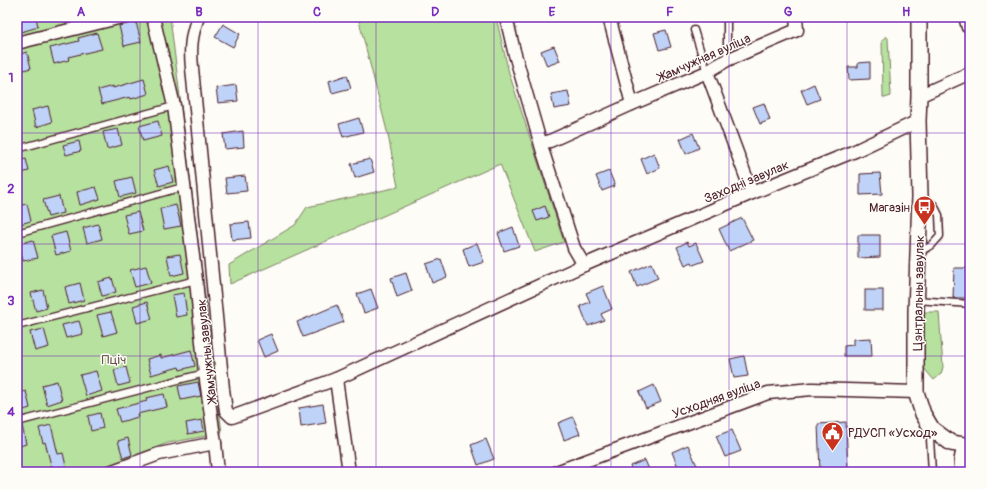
<svg xmlns="http://www.w3.org/2000/svg" width="987" height="489" font-family="Pangolin,sans-serif">
  <rect width="100%" height="100%" fill="#fdfcf7"/>
  <filter id="ink" filterUnits="userSpaceOnUse"><feTurbulence type="fractalNoise" baseFrequency=".025" numOctaves="2"/><feDisplacementMap in="SourceGraphic" scale="8" xChannelSelector="R" yChannelSelector="G"/><feConvolveMatrix kernelMatrix="1 2 1 2 8 2 1 2 1" color-interpolation-filters="sRGB"/></filter>
  <g filter="url(#ink)">
    <g fill="#b6e19e" stroke="#808064">
      <path d="M 17,17 L 170,17 L 222,433 L 168,443 L 89,472 L 17,472 Z"/>
      <path d="M 358,17 L 496,17 L 509,73 L 564,242 L 535,252 L 500,164 L 230,284 L 229,265 L 295,225 L 307,207 L 398,187 L 388,135 Z"/>
      <path d="M 886,36 L 888,38 L 891,96 L 885,98 L 883,97 L 882,40 Z"/>
      <path d="M 916,312 L 939,312 L 943,367 L 941,374 L 934,380 L 927,372 L 916,355 Z"/>
    </g>
    <g fill="#bfd2f7" stroke="#4a1f2b">
      <path d="M 24,17 L 36,17 L 38,27 L 21,32 L 17,19 Z"/>
      <path d="M 136,22 L 141,42 L 124,46 L 119,26 Z"/>
      <path d="M 223,24 L 240,34 L 233,47 L 215,37 Z"/>
      <path d="M 666,30 L 671,47 L 659,50 L 654,33 Z"/>
      <path d="M 97,33 L 102,49 L 68,57 L 69,60 L 54,64 L 50,48 L 79,41 L 78,38 Z"/>
      <path d="M 554,46 L 560,61 L 547,66 L 541,51 Z"/>
      <path d="M 27,52 L 31,68 L 17,72 L 17,55 Z"/>
      <path d="M 870,62 L 870,79 L 849,80 L 848,67 L 858,67 L 858,63 Z"/>
      <path d="M 347,75 L 351,88 L 332,93 L 329,81 Z"/>
      <path d="M 144,79 L 148,94 L 131,99 L 130,97 L 102,104 L 98,90 L 113,86 L 113,88 Z"/>
      <path d="M 814,84 L 820,99 L 807,104 L 801,90 Z"/>
      <path d="M 236,85 L 238,101 L 218,103 L 216,88 Z"/>
      <path d="M 568,91 L 571,106 L 554,109 L 551,94 Z"/>
      <path d="M 764,103 L 770,120 L 760,124 L 753,107 Z"/>
      <path d="M 48,106 L 52,122 L 36,127 L 32,110 Z"/>
      <path d="M 359,118 L 363,132 L 343,137 L 339,124 Z"/>
      <path d="M 158,121 L 162,136 L 143,141 L 139,126 Z"/>
      <path d="M 118,129 L 122,145 L 107,149 L 103,132 Z"/>
      <path d="M 243,131 L 244,147 L 225,149 L 223,134 Z"/>
      <path d="M 693,133 L 699,148 L 686,154 L 680,139 Z"/>
      <path d="M 79,141 L 81,151 L 66,155 L 63,145 Z"/>
      <path d="M 654,153 L 660,168 L 647,174 L 641,159 Z"/>
      <path d="M 26,159 L 29,171 L 17,174 L 17,161 Z"/>
      <path d="M 370,159 L 374,172 L 355,178 L 351,164 Z"/>
      <path d="M 169,166 L 173,182 L 159,186 L 154,170 Z"/>
      <path d="M 609,171 L 615,186 L 602,191 L 596,176 Z"/>
      <path d="M 880,173 L 882,194 L 860,195 L 860,174 Z"/>
      <path d="M 245,176 L 247,191 L 227,193 L 225,178 Z"/>
      <path d="M 132,177 L 136,193 L 120,197 L 116,181 Z"/>
      <path d="M 96,187 L 100,199 L 80,205 L 77,192 Z"/>
      <path d="M 59,196 L 63,213 L 48,217 L 43,200 Z"/>
      <path d="M 27,204 L 31,221 L 20,224 L 17,213 L 17,206 Z"/>
      <path d="M 176,205 L 181,226 L 164,229 L 160,209 Z"/>
      <path d="M 545,206 L 549,217 L 537,221 L 533,211 Z"/>
      <path d="M 138,212 L 143,231 L 129,234 L 124,215 Z"/>
      <path d="M 742,218 L 753,240 L 729,251 L 719,229 Z"/>
      <path d="M 249,222 L 251,238 L 232,240 L 230,224 Z"/>
      <path d="M 98,224 L 102,239 L 87,243 L 83,228 Z"/>
      <path d="M 513,227 L 519,246 L 504,251 L 498,233 Z"/>
      <path d="M 66,232 L 71,251 L 56,255 L 51,236 Z"/>
      <path d="M 858,235 L 880,235 L 880,257 L 858,258 Z"/>
      <path d="M 33,240 L 38,258 L 23,261 L 19,244 Z"/>
      <path d="M 687,242 L 689,246 L 696,243 L 704,261 L 693,265 L 692,262 L 685,265 L 677,247 Z"/>
      <path d="M 477,243 L 484,262 L 469,267 L 463,249 Z"/>
      <path d="M 180,254 L 184,273 L 171,276 L 167,256 Z"/>
      <path d="M 441,259 L 447,277 L 432,283 L 426,264 Z"/>
      <path d="M 652,263 L 658,278 L 637,287 L 631,272 Z"/>
      <path d="M 146,266 L 151,283 L 135,287 L 130,270 Z"/>
      <path d="M 954,268 L 970,268 L 970,298 L 953,298 Z"/>
      <path d="M 406,273 L 412,291 L 397,297 L 391,278 Z"/>
      <path d="M 112,278 L 116,292 L 102,296 L 98,282 Z"/>
      <path d="M 80,283 L 84,300 L 69,304 L 65,287 Z"/>
      <path d="M 603,286 L 612,309 L 601,314 L 604,320 L 588,326 L 580,306 L 590,302 L 586,293 Z"/>
      <path d="M 371,289 L 378,308 L 364,313 L 357,294 Z"/>
      <path d="M 43,290 L 47,308 L 36,311 L 31,293 Z"/>
      <rect x="865" y="290" width="18" height="20"/>
      <path d="M 184,293 L 187,315 L 176,317 L 172,295 Z"/>
      <path d="M 147,302 L 152,319 L 137,323 L 133,306 Z"/>
      <path d="M 337,305 L 344,322 L 303,337 L 297,322 Z"/>
      <path d="M 111,312 L 117,332 L 103,336 L 97,315 Z"/>
      <path d="M 79,321 L 83,334 L 66,338 L 62,325 Z"/>
      <path d="M 44,329 L 49,347 L 35,351 L 30,332 Z"/>
      <path d="M 271,334 L 278,351 L 264,357 L 257,340 Z"/>
      <path d="M 871,338 L 872,356 L 844,356 L 844,346 L 853,345 L 853,339 Z"/>
      <path d="M 191,350 L 195,366 L 180,370 L 179,367 L 151,375 L 147,359 L 161,355 L 161,358 Z"/>
      <path d="M 744,356 L 748,376 L 734,378 L 730,359 Z"/>
      <path d="M 126,367 L 130,383 L 118,386 L 114,370 Z"/>
      <path d="M 96,371 L 102,391 L 86,396 L 80,375 Z"/>
      <path d="M 57,381 L 62,400 L 47,405 L 42,385 Z"/>
      <path d="M 198,382 L 201,396 L 181,400 L 178,386 Z"/>
      <path d="M 654,385 L 661,402 L 646,408 L 639,392 Z"/>
      <path d="M 26,391 L 30,408 L 17,412 L 17,394 Z"/>
      <path d="M 164,394 L 167,407 L 137,414 L 138,417 L 120,422 L 116,409 L 147,401 L 146,398 Z"/>
      <path d="M 323,404 L 326,423 L 301,427 L 299,408 Z"/>
      <path d="M 100,413 L 103,428 L 91,431 L 88,416 Z"/>
      <path d="M 573,417 L 580,434 L 564,440 L 558,423 Z"/>
      <path d="M 202,420 L 204,431 L 188,434 L 186,423 Z"/>
      <path d="M 846,422 L 848,472 L 820,472 L 818,424 Z"/>
      <path d="M 22,425 L 26,444 L 17,447 L 17,426 Z"/>
      <path d="M 51,425 L 58,454 L 63,453 L 66,466 L 52,469 L 45,442 L 43,443 L 39,428 Z"/>
      <path d="M 732,430 L 741,451 L 725,457 L 716,436 Z"/>
      <path d="M 128,438 L 132,455 L 123,458 L 118,441 Z"/>
      <path d="M 486,439 L 494,459 L 478,465 L 471,445 Z"/>
      <path d="M 688,445 L 698,468 L 688,472 L 680,472 L 672,452 Z"/>
      <path d="M 645,460 L 650,472 L 632,472 L 630,466 Z"/>
    </g>
    <g fill="none" stroke-linecap="round" stroke-linejoin="round">
      <defs>
        <g id="service">
          <path d="M 962,17 L 965,28 L 970,27"/>
          <path d="M 694,30 L 707,72"/>
          <path d="M 727,60 L 727,17"/>
          <path d="M 17,149 L 174,106"/>
          <path d="M 17,233 L 183,187"/>
          <path d="M 920,252 L 932,245 L 940,236 L 939,215 L 934,205 L 922,197"/>
          <path d="M 917,300 L 970,304"/>
          <path d="M 17,326 L 196,280"/>
          <path d="M 17,422 L 205,373"/>
          <path d="M 932,472 L 930,439 L 939,435"/>
        </g>
        <g id="minor">
          <path d="M 153,17 L 174,106 L 196,280 L 205,373 L 215,443 L 218,472"/>
          <path d="M 198,17 C 191,36 190,48 192,68 L 223,389 L 226,411 L 232,417 L 336,379 L 584,265 L 752,193 L 855,151 L 918,121"/>
          <path d="M 506,17 L 514,51 L 543,152 L 574,248 L 584,265"/>
          <path d="M 609,17 L 632,104"/>
          <path d="M 17,43 L 122,17"/>
          <path d="M 707,72 L 752,193"/>
          <path d="M 919,96 L 970,73"/>
          <path d="M 541,143 L 550,141 L 632,104 L 707,72 L 727,60 L 797,30 L 796,17"/>
          <path d="M 336,379 L 349,472"/>
          <path d="M 110,472 L 159,454 L 215,443"/>
          <path d="M 556,472 L 768,393 L 812,389 L 916,392"/>
        </g>
        <g id="tertiary">
          <path d="M 919,17 L 919,96 L 918,121 L 920,196 L 916,312 L 916,392 L 923,414 L 932,429 L 951,443 L 970,446"/>
          <path d="M 963,472 L 962,460 L 965,446"/>
        </g>
      </defs>
      <use href="#service" stroke="#4a1f2b" stroke-width="9"/>
      <use href="#minor" stroke="#4a1f2b" stroke-width="15"/>
      <use href="#tertiary" stroke="#4a1f2b" stroke-width="18"/>
      <use href="#service" stroke="#fdfcf7" stroke-width="6"/>
      <use href="#minor" stroke="#fdfcf7" stroke-width="12"/>
      <use href="#tertiary" stroke="#fdfcf7" stroke-width="15"/>
    </g>
  </g>
  <path fill="none" stroke="#7b2cbf" stroke-width="1" stroke-opacity="0.55" d="M 140,17 L 140,472M 258,17 L 258,472M 376,17 L 376,472M 494,17 L 494,472M 611,17 L 611,472M 729,17 L 729,472M 847,17 L 847,472M 17,133 L 970,133M 17,244 L 970,244M 17,356 L 970,356"/>
  <defs>
    <symbol id="bus-pin" viewBox="-11 -11 22 30"><path d="M0 17L-7.5 6A9.5 9.5 0 1 1 7.5 6Z" fill="#c8321e" stroke="#fdfcf7"/><path d="M-5-6H5V4H4V6H2V4H-2V6H-4V4H-5ZM-3.5-4V0h7V-4ZM-3.5 1.2v1.5H-2V1.2ZM2 1.2v1.5H3.5V1.2Z" fill="#fff"/></symbol>
    <symbol id="civic-pin" viewBox="-11 -11 22 30"><path d="M0 17L-7.5 6A9.5 9.5 0 1 1 7.5 6Z" fill="#c8321e" stroke="#fdfcf7"/><path d="M-.6-6.5H3V-4.5H.6V-3L4-1V1h2V6H-6V1h2V-1L-.6-3ZM-1.2 2.5V6h2.4V2.5Z" fill="#fff"/></symbol>
  </defs>
  <g fill-rule="evenodd">
    <use href="#bus-pin" x="912" y="194" width="25" height="34"/>
    <use href="#civic-pin" x="820" y="420" width="25" height="34"/>
  </g>
  <g text-anchor="middle" stroke-width="3" stroke-linejoin="round" paint-order="stroke">
    <g font-size="13" fill="#4a1f2b" stroke="#fdfcf7">
      <text transform="translate(704 57) rotate(-24)" y="5">Жамчужная вуліца</text>
      <text transform="translate(746 181) rotate(-23)" y="5">Заходні завулак</text>
      <text transform="translate(918 293) rotate(-89)" y="5">Цэнтральны завулак</text>
      <text transform="translate(206 351) rotate(-96)" y="5">Жамчужны завулак</text>
      <text transform="translate(716 398) rotate(-20)" y="5">Усходняя вуліца</text>
    </g>
    <g font-size="13" fill="#4a1f2b" stroke="#fdfcf7" text-anchor="end">
      <text x="910" y="212">Магазін</text>
      <text x="848" y="437" text-anchor="start">РДУСП «Усход»</text>
    </g>
    <g font-size="13" fill="#655048" stroke="#fdfcf7">
      <text x="114" y="364">Пціч</text>
    </g>
  </g>
  <rect width="987" height="489" fill="none" stroke="#fdfcf7" stroke-width="44"/>
  <rect x="22" y="22" width="943" height="445" fill="none" stroke="#7b2cbf" stroke-width="1.5"/>
  <g font-size="13" text-anchor="middle" font-weight="bold" fill="#7b2cbf">
    <text x="81" y="16">A</text>
    <text x="199" y="16">B</text>
    <text x="317" y="16">C</text>
    <text x="435" y="16">D</text>
    <text x="552" y="16">E</text>
    <text x="670" y="16">F</text>
    <text x="788" y="16">G</text>
    <text x="906" y="16">H</text>
    <text x="11" y="82">1</text>
    <text x="11" y="193">2</text>
    <text x="11" y="305">3</text>
    <text x="11" y="416">4</text>
  </g>
</svg>
